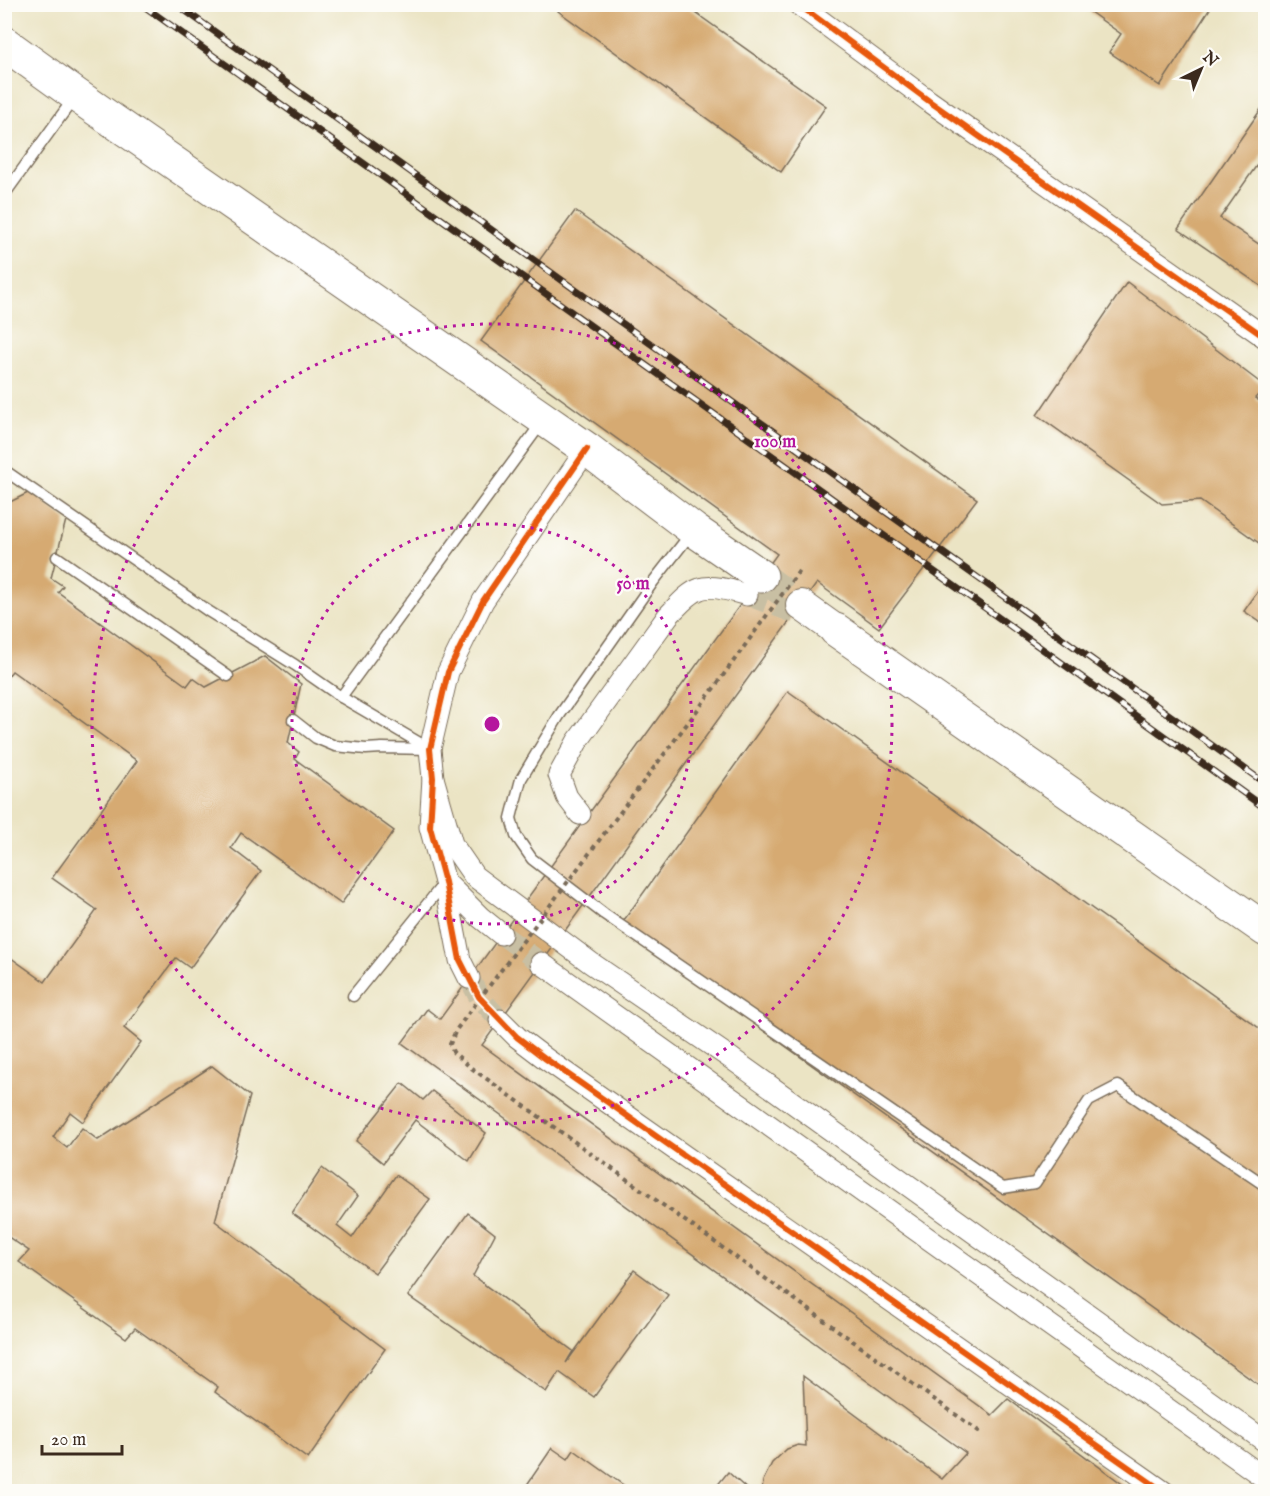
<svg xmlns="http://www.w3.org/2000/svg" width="1270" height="1496" font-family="'IM FELL English',serif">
  <rect width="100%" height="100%" fill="#fdfcf7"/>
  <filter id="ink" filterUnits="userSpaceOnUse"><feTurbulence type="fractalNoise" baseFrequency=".0167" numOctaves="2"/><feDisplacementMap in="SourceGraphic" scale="12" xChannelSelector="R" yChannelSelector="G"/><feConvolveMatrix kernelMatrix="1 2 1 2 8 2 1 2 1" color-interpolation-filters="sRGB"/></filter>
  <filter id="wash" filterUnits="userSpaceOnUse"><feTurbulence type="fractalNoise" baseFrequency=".008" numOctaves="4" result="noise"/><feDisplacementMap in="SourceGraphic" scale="24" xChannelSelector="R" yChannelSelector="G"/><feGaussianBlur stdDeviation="1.35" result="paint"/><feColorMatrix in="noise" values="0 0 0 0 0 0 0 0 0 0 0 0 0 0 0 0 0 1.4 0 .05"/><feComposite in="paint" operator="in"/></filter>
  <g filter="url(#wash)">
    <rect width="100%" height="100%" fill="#ebe4c4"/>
    <g id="blocks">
      <g fill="#d6aa72">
        <path d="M 561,4 L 683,4 L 826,106 L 781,172 L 558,11 Z"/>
        <path d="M 1079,4 L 1213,4 L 1160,86 L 1109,52 L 1121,34 Z"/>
        <path d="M 1266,102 L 1266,152 L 1220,218 L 1266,249 L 1266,286 L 1264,288 L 1178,229 Z"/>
        <path d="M 575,211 L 977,499 L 879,628 L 817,583 L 482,1045 L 992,1415 L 1008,1399 L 1133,1492 L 762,1492 L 763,1481 L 772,1463 L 787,1449 L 798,1445 L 806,1446 L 803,1376 L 942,1479 L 966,1453 L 402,1043 L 427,1009 L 440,1019 L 777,554 L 481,341 Z"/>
        <path d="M 1127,282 L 1266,387 L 1255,398 L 1266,405 L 1266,548 L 1200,501 L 1162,504 L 1037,415 Z"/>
        <path d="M 32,491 L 66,520 L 51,578 L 63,586 L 58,592 L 187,686 L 193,678 L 206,687 L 265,656 L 301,684 L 288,743 L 299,752 L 295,759 L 394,831 L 341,904 L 241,833 L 231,848 L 261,871 L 190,968 L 176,958 L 124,1028 L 141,1042 L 83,1122 L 70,1112 L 53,1137 L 67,1148 L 82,1128 L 98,1140 L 212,1066 L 250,1096 L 215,1221 L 385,1349 L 308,1459 L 215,1392 L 218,1387 L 135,1328 L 126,1338 L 19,1262 L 29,1251 L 4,1234 L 4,953 L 45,982 L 97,910 L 52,878 L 137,761 L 12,671 L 4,681 L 4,505 Z"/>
        <path d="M 1266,580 L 1266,626 L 1244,611 Z"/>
        <path d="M 788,691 L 1266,1033 L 1266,1390 L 619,927 Z"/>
        <path d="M 402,1083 L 423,1100 L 432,1091 L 486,1133 L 469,1161 L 415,1120 L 383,1163 L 356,1141 Z"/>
        <path d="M 322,1168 L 358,1196 L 337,1226 L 352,1238 L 396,1175 L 430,1199 L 375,1273 L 292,1213 Z"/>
        <path d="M 468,1213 L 495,1234 L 473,1276 L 573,1351 L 566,1363 L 634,1270 L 668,1295 L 594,1397 L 559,1372 L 546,1392 L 408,1296 Z"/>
        <path d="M 552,1448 L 568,1459 L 574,1450 L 633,1492 L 522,1492 Z"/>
        <path d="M 728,1472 L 750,1492 L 712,1492 Z"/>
      </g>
    </g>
  </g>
  <g filter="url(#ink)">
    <use href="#blocks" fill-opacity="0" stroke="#796b58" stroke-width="1.5"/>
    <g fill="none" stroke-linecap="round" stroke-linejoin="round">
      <g stroke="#c8bfa3" stroke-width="21" stroke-dasharray="21 10" stroke-linecap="butt">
        <path d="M 747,595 L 795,613"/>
        <path d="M 501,934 L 541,963"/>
        <path d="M 469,978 L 479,997 L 500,1020"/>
      </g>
      <path stroke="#c8bfa3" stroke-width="30" stroke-dasharray="30 15" stroke-linecap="butt" d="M 761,576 L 801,605"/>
      <defs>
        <g id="lane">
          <path d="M 4,195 L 74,98"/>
          <path d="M 4,470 L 208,611 L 295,665 L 341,697 L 430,749"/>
          <path d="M 692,532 L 653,582 L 559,716 L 521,779 L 511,818 L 516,836 L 532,859 L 604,914 L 1003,1188 L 1035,1183 L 1089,1101 L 1118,1086 L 1266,1186"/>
          <path d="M 57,557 L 228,676"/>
          <path d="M 341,697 L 543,421"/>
          <path d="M 293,720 L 316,738 L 335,746 L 366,749 L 382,748 L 430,749"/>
          <path d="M 353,996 L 445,882"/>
        </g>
        <g id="street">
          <path d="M 798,4 L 929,101 L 1266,338"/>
          <path d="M 433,778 L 452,844 L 474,876 L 591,963 L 732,1059 L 1266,1442"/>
          <path d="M 580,814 L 567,797 L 559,775 L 577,742 L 668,616 C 677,607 688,593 700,589 C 712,584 736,592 747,595"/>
          <path d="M 445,882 L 480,917 L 501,934"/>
          <path d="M 541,963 L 1266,1479"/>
          <path d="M 469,978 L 460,960 L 445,882 L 430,827 L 433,778 L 430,749 L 448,672 L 483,601 L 587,449"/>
          <path d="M 500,1020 L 517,1037 L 546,1059 L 1164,1492"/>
        </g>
        <path id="secondary" d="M 801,605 L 836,630"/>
        <g id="primary">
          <path d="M 4,43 L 76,95 L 587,449 L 694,530 L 761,576"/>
          <path d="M 836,630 L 1266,930"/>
        </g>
      </defs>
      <use href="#lane" stroke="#796b58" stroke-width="13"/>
      <use href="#street" stroke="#796b58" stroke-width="23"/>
      <use href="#secondary" stroke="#796b58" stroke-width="32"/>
      <use href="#primary" stroke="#796b58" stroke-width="35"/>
      <use href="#lane" stroke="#fff" stroke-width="10"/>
      <use href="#street" stroke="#fff" stroke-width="21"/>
      <use href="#secondary" stroke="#fff" stroke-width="30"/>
      <use href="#primary" stroke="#fff" stroke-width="33"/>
      <defs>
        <g id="rail">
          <path d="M 141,4 L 1266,809"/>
          <path d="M 176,4 L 1266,784"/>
        </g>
      </defs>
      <use href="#rail" stroke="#3b2a1e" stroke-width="7"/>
      <use href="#rail" stroke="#fdfcf7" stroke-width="4.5" stroke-dasharray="14" stroke-linecap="butt"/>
      <path stroke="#796b58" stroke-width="4" stroke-dasharray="4.5 4.5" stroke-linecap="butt" d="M 799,571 L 714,688 L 456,1030 L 450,1044 L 453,1052 L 470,1067 L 980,1432"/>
      <defs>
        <g id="cycleway">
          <path d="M 798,4 L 929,101 L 1266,338"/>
          <path d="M 587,449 L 483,601 L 448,672 L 430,749 L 433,778 L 430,827 L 445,882 L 460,960 L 479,997 L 517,1037 L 546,1059 L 1164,1492"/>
        </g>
      </defs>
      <use href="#cycleway" stroke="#fdfcf7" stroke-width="10"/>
      <use href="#cycleway" stroke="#e8590c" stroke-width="6"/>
    </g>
  </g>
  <g fill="none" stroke="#b5179e" stroke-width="3" stroke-dasharray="3 6">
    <circle cx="492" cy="724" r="200"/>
    <circle cx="492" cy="724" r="400"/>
  </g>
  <circle cx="492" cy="724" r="9" fill="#b5179e" stroke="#fdfcf7" stroke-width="3"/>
  <g font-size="18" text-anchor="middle" font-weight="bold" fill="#b5179e" stroke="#fdfcf7" stroke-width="4.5" stroke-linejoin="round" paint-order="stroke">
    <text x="775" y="447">100 m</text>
    <text x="633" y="589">50 m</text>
  </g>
  <rect width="1270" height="1496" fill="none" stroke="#fdfcf7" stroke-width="24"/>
  <g transform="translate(1201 69) rotate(43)" stroke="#fdfcf7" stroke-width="4.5" paint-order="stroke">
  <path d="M0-4.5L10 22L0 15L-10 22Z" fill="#3b2a1e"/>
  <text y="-9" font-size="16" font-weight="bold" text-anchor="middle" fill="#3b2a1e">N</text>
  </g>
  <path d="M42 1445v9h80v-9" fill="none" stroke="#3b2a1e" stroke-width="3"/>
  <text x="51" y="1445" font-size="18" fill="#3b2a1e" stroke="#fdfcf7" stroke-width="4.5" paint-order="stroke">20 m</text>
</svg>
